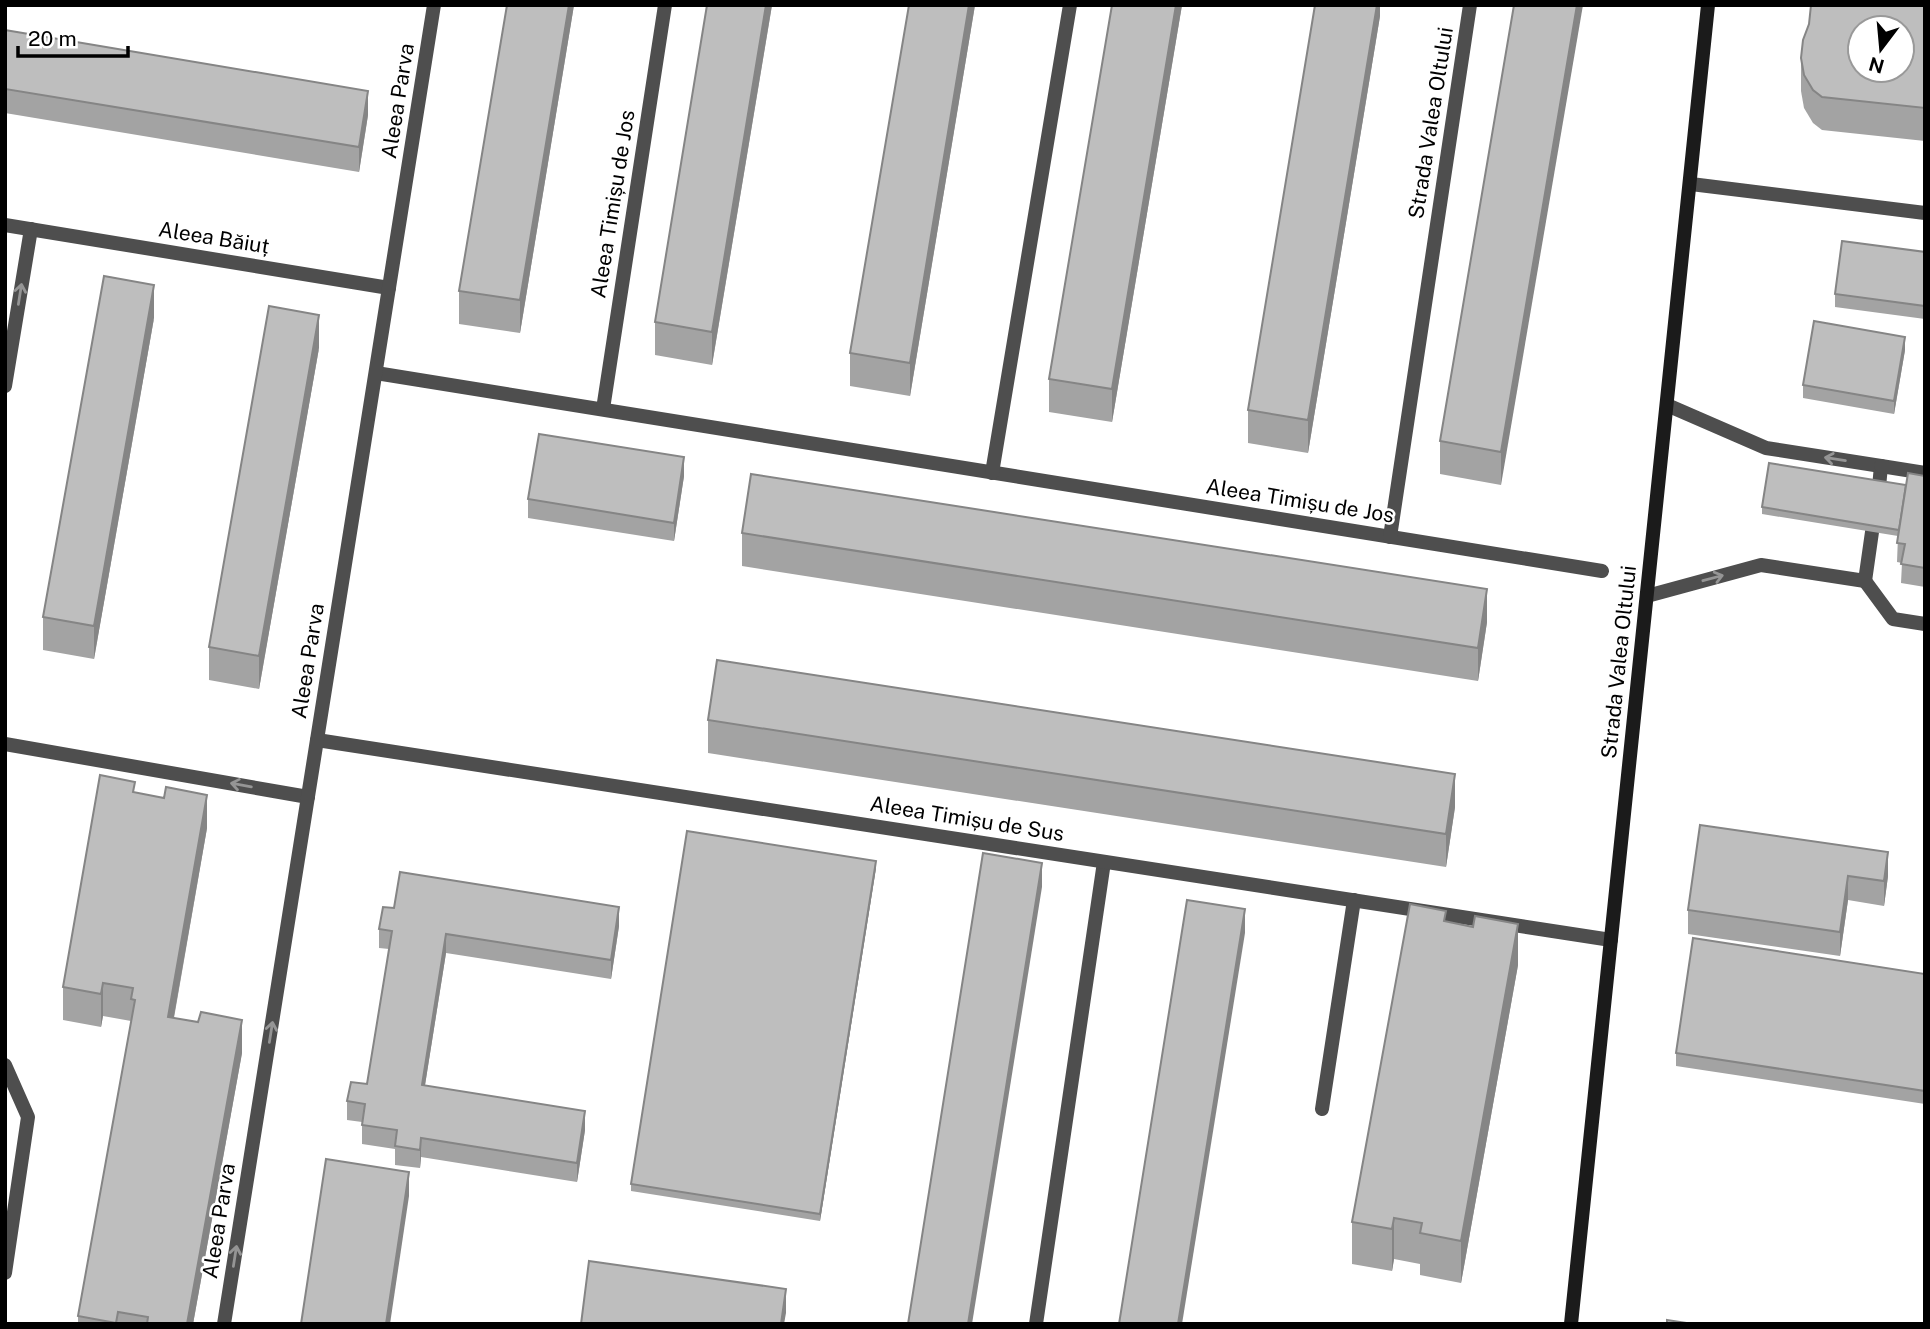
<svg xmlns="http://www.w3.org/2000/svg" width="1930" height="1329" font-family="'Public Sans',sans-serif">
  <rect width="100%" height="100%" fill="#fff"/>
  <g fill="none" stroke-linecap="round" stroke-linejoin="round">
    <g stroke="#4e4e4e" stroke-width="14">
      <path d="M 1667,405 L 1766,448 L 1881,466 L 1879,487"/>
      <path d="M 1881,466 L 1925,473"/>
      <path d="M 1865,581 L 1893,619 L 1925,624"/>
      <path d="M 1647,596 L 1761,565 L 1865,581 L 1872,532"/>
      <path d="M 1036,1324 L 1104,862"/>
    </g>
    <g stroke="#4e4e4e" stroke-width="14">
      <path d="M 1691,184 L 1925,213"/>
      <path d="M 5,225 L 389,288"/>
      <path d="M 376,373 L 1602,571"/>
      <path d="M 5,386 L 31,229"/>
      <path d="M 603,409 L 665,5"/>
      <path d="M 992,473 L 1070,5"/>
      <path d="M 1390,537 L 1470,5"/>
      <path d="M 317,740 L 1611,940"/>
      <path d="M 5,744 L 308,797"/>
      <path d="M 5,1065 L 28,1117 L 5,1273"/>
      <path d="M 1322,1109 L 1354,900"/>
      <path d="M 224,1324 L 434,5"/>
    </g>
    <path stroke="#1b1b1b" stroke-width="14" d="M 1571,1324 L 1708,5"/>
  </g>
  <g fill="#a3a3a3">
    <path d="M 574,5 L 520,333 L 459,324 L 459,291 Z"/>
    <path d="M 772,5 L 712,365 L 655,355 L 655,322 Z"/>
    <path d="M 975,5 L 910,396 L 850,386 L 850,353 Z"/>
    <path d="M 1112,5 L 1182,5 L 1112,422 L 1049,412 L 1049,379 Z"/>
    <path d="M 1380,5 L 1380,16 L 1308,453 L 1248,443 L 1248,410 Z"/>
    <path d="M 1514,5 L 1501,485 L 1440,474 L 1440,441 Z"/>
    <path d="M 1925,5 L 1925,141 L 1822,130 L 1813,123 L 1804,108 L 1801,91 L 1801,58 Z"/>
    <path d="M 5,30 L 368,115 L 359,172 L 5,113 Z"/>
    <path d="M 1925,252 L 1925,319 L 1835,307 L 1835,294 Z"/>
    <path d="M 154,318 L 94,659 L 43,650 L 43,617 Z"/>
    <path d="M 319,348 L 259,689 L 209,680 L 209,647 Z"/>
    <path d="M 1905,350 L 1894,414 L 1803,398 L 1803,385 Z"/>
    <path d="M 684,476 L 674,541 L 528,518 L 528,499 Z"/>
    <path d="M 1925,476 L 1925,587 L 1901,583 L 1902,563 L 1897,562 L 1898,536 L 1762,514 L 1762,507 L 1906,485 Z"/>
    <path d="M 742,533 L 1487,622 L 1478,681 L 742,566 Z"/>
    <path d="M 708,720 L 1455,807 L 1446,867 L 708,753 Z"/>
    <path d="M 135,793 L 207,828 L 174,1018 L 242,1053 L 193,1324 L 78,1324 L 78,1316 L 131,1021 L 103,1016 L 101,1027 L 63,1020 L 63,987 Z"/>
    <path d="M 1700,825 L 1888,876 L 1884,906 L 1848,900 L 1840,956 L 1688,934 L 1688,910 Z"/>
    <path d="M 876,868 L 820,1221 L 631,1191 L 631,1184 Z"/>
    <path d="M 394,908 L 619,926 L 611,979 L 446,953 L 425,1085 L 585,1130 L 577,1182 L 421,1157 L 420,1168 L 395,1165 L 395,1149 L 362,1144 L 362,1122 L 347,1120 L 347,1101 L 367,1084 L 389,949 L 379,948 L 379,929 Z"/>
    <path d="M 1446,922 L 1518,965 L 1461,1283 L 1420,1275 L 1420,1264 L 1394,1259 L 1392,1271 L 1352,1264 L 1352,1222 Z"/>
    <path d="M 1925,974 L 1925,1104 L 1676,1066 L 1676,1053 Z"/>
  </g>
  <g fill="#858585">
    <path d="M 569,5 L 574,5 L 520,333 L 520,300 Z"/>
    <path d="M 766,5 L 772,5 L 712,365 L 712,332 Z"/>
    <path d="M 969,5 L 975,5 L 910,396 L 910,363 Z"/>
    <path d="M 1176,5 L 1182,5 L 1112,422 L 1112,389 Z"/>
    <path d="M 1377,5 L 1380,5 L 1380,16 L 1308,453 L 1308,420 Z"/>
    <path d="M 1577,5 L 1583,5 L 1501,485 L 1501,452 Z"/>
    <path d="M 368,91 L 368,115 L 359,172 L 359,147 Z"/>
    <path d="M 154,285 L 154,318 L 94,659 L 94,626 Z"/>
    <path d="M 319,315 L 319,348 L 259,689 L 259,656 Z"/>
    <path d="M 1905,337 L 1905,350 L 1894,414 L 1894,401 Z"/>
    <path d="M 684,457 L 684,476 L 674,541 L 674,523 Z"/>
    <path d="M 1487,589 L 1487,622 L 1478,681 L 1478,648 Z"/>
    <path d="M 1455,774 L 1455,807 L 1446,867 L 1446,834 Z"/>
    <path d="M 207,795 L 207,828 L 168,1050 L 168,1017 Z"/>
    <path d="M 1888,852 L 1888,876 L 1884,906 L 1884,881 Z"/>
    <path d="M 876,861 L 876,868 L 820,1221 L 820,1214 Z"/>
    <path d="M 1042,863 L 1042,887 L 972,1324 L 968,1324 Z"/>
    <path d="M 1848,876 L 1848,900 L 1840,956 L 1840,932 Z"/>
    <path d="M 619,907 L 619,926 L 611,979 L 611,960 Z"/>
    <path d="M 1245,909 L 1245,933 L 1182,1324 L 1178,1324 Z"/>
    <path d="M 1518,924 L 1518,965 L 1461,1283 L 1461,1241 Z"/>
    <path d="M 446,934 L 446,953 L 422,1104 L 422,1085 Z"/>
    <path d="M 103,983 L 103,1016 L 101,1027 L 101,994 Z"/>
    <path d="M 242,1020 L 242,1053 L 193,1324 L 187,1324 Z"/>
    <path d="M 585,1111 L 585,1130 L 577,1182 L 577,1163 Z"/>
    <path d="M 421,1138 L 421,1157 L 420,1168 L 420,1150 Z"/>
    <path d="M 409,1172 L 409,1196 L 390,1324 L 386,1324 Z"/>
    <path d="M 1394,1218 L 1394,1259 L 1392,1271 L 1392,1229 Z"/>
    <path d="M 786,1289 L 786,1313 L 784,1324 L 781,1324 Z"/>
  </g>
  <g fill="#bebebe" stroke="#858585" stroke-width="2" fill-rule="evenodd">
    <path d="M 507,5 L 569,5 L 520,300 L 459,291 Z"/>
    <path d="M 707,5 L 766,5 L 712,332 L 655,322 Z"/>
    <path d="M 909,5 L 969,5 L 910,363 L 850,353 Z"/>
    <path d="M 1112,5 L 1176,5 L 1112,389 L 1049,379 Z"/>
    <path d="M 1315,5 L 1377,5 L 1308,420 L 1248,410 Z"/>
    <path d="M 1514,5 L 1577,5 L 1501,452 L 1440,441 Z"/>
    <path d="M 1811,5 L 1925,5 L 1925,108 L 1822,97 L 1813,90 L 1804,75 L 1801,58 L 1803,40 L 1809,24 ZM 1860,28 L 1902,28 L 1902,70 L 1860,70 Z"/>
    <path d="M 5,30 L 368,91 L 359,147 L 5,89 Z"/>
    <path d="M 1842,241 L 1925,252 L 1925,306 L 1835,294 Z"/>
    <path d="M 104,276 L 154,285 L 94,626 L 43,617 Z"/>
    <path d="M 269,306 L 319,315 L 259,656 L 209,647 Z"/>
    <path d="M 1814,321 L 1905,337 L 1894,401 L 1803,385 Z"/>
    <path d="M 539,434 L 684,457 L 674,523 L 528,499 Z"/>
    <path d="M 1769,463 L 1906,485 L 1899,530 L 1762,507 Z"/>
    <path d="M 1908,473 L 1925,476 L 1925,568 L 1901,564 L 1905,544 L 1897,543 Z"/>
    <path d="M 751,474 L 1487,589 L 1478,648 L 742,533 Z"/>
    <path d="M 717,660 L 1455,774 L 1446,834 L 708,720 Z"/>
    <path d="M 100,775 L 135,782 L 133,792 L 164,798 L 166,787 L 207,795 L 168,1017 L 198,1022 L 201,1012 L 242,1020 L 187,1324 L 147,1324 L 148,1317 L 118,1312 L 116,1323 L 78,1316 L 135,1000 L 131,999 L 133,988 L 103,983 L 101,994 L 63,987 Z"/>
    <path d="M 1700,825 L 1888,852 L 1884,881 L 1848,876 L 1840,932 L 1688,910 Z"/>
    <path d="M 687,831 L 876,861 L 820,1214 L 631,1184 Z"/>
    <path d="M 983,853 L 1042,863 L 968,1324 L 908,1324 Z"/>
    <path d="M 400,872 L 619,907 L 611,960 L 446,934 L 422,1085 L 585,1111 L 577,1163 L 421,1138 L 420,1150 L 395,1146 L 397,1130 L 362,1125 L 365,1104 L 347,1101 L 351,1082 L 367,1084 L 392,931 L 379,929 L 383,907 L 394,908 Z"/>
    <path d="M 1187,900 L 1245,909 L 1178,1324 L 1119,1324 Z"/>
    <path d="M 1410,904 L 1446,911 L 1444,921 L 1473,927 L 1475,916 L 1518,924 L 1461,1241 L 1420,1233 L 1422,1223 L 1394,1218 L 1392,1229 L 1352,1222 Z"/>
    <path d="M 1693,938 L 1925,974 L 1925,1091 L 1676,1053 Z"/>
    <path d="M 326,1159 L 409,1172 L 386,1324 L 301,1324 Z"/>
    <path d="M 589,1261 L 786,1289 L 781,1324 L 581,1324 Z"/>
    <path d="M 1667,1320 L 1693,1324 L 1667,1324 Z"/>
  </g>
  <defs><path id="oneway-shaft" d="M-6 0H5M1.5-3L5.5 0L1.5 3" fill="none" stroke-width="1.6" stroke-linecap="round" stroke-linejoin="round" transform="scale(1.75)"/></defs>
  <g stroke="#959595">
    <use href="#oneway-shaft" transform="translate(20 294) rotate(-81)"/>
    <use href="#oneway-shaft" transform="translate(1835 459) rotate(-171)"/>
    <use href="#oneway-shaft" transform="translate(1713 578) rotate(-15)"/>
    <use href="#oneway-shaft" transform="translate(241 785) rotate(-170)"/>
    <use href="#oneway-shaft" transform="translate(271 1032) rotate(-81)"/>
    <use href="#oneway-shaft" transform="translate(235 1256) rotate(-81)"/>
  </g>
  <g text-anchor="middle" stroke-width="5" stroke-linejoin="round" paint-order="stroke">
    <g font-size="21" fill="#000" stroke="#fff">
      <text transform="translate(398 101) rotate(-81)" y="7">Aleea Parva</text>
      <text transform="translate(1431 123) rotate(-81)" y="7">Strada Valea Oltului</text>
      <text transform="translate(613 204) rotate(-81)" y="7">Aleea Timișu de Jos</text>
      <text transform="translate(214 238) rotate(9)" y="7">Aleea Băiuț</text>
      <text transform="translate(1300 501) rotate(9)" y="7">Aleea Timișu de Jos</text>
      <text transform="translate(308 661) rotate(-81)" y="7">Aleea Parva</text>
      <text transform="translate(1619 662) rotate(-84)" y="7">Strada Valea Oltului</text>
      <text transform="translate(967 819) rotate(9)" y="7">Aleea Timișu de Sus</text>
      <text transform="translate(219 1221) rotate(-81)" y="7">Aleea Parva</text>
    </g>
  </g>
  <rect width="1930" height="1329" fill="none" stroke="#000000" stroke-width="14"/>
  <g transform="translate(1881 49) rotate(196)"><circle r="33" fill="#ffffff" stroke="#999999" stroke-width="2"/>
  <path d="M0-5L12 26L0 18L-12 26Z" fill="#000000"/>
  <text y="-10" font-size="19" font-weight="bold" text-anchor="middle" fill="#000000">N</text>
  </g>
  <path d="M18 46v10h110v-10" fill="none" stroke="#000000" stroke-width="3.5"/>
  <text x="28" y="46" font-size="21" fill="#000000" stroke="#ffffff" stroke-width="5" paint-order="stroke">20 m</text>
</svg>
